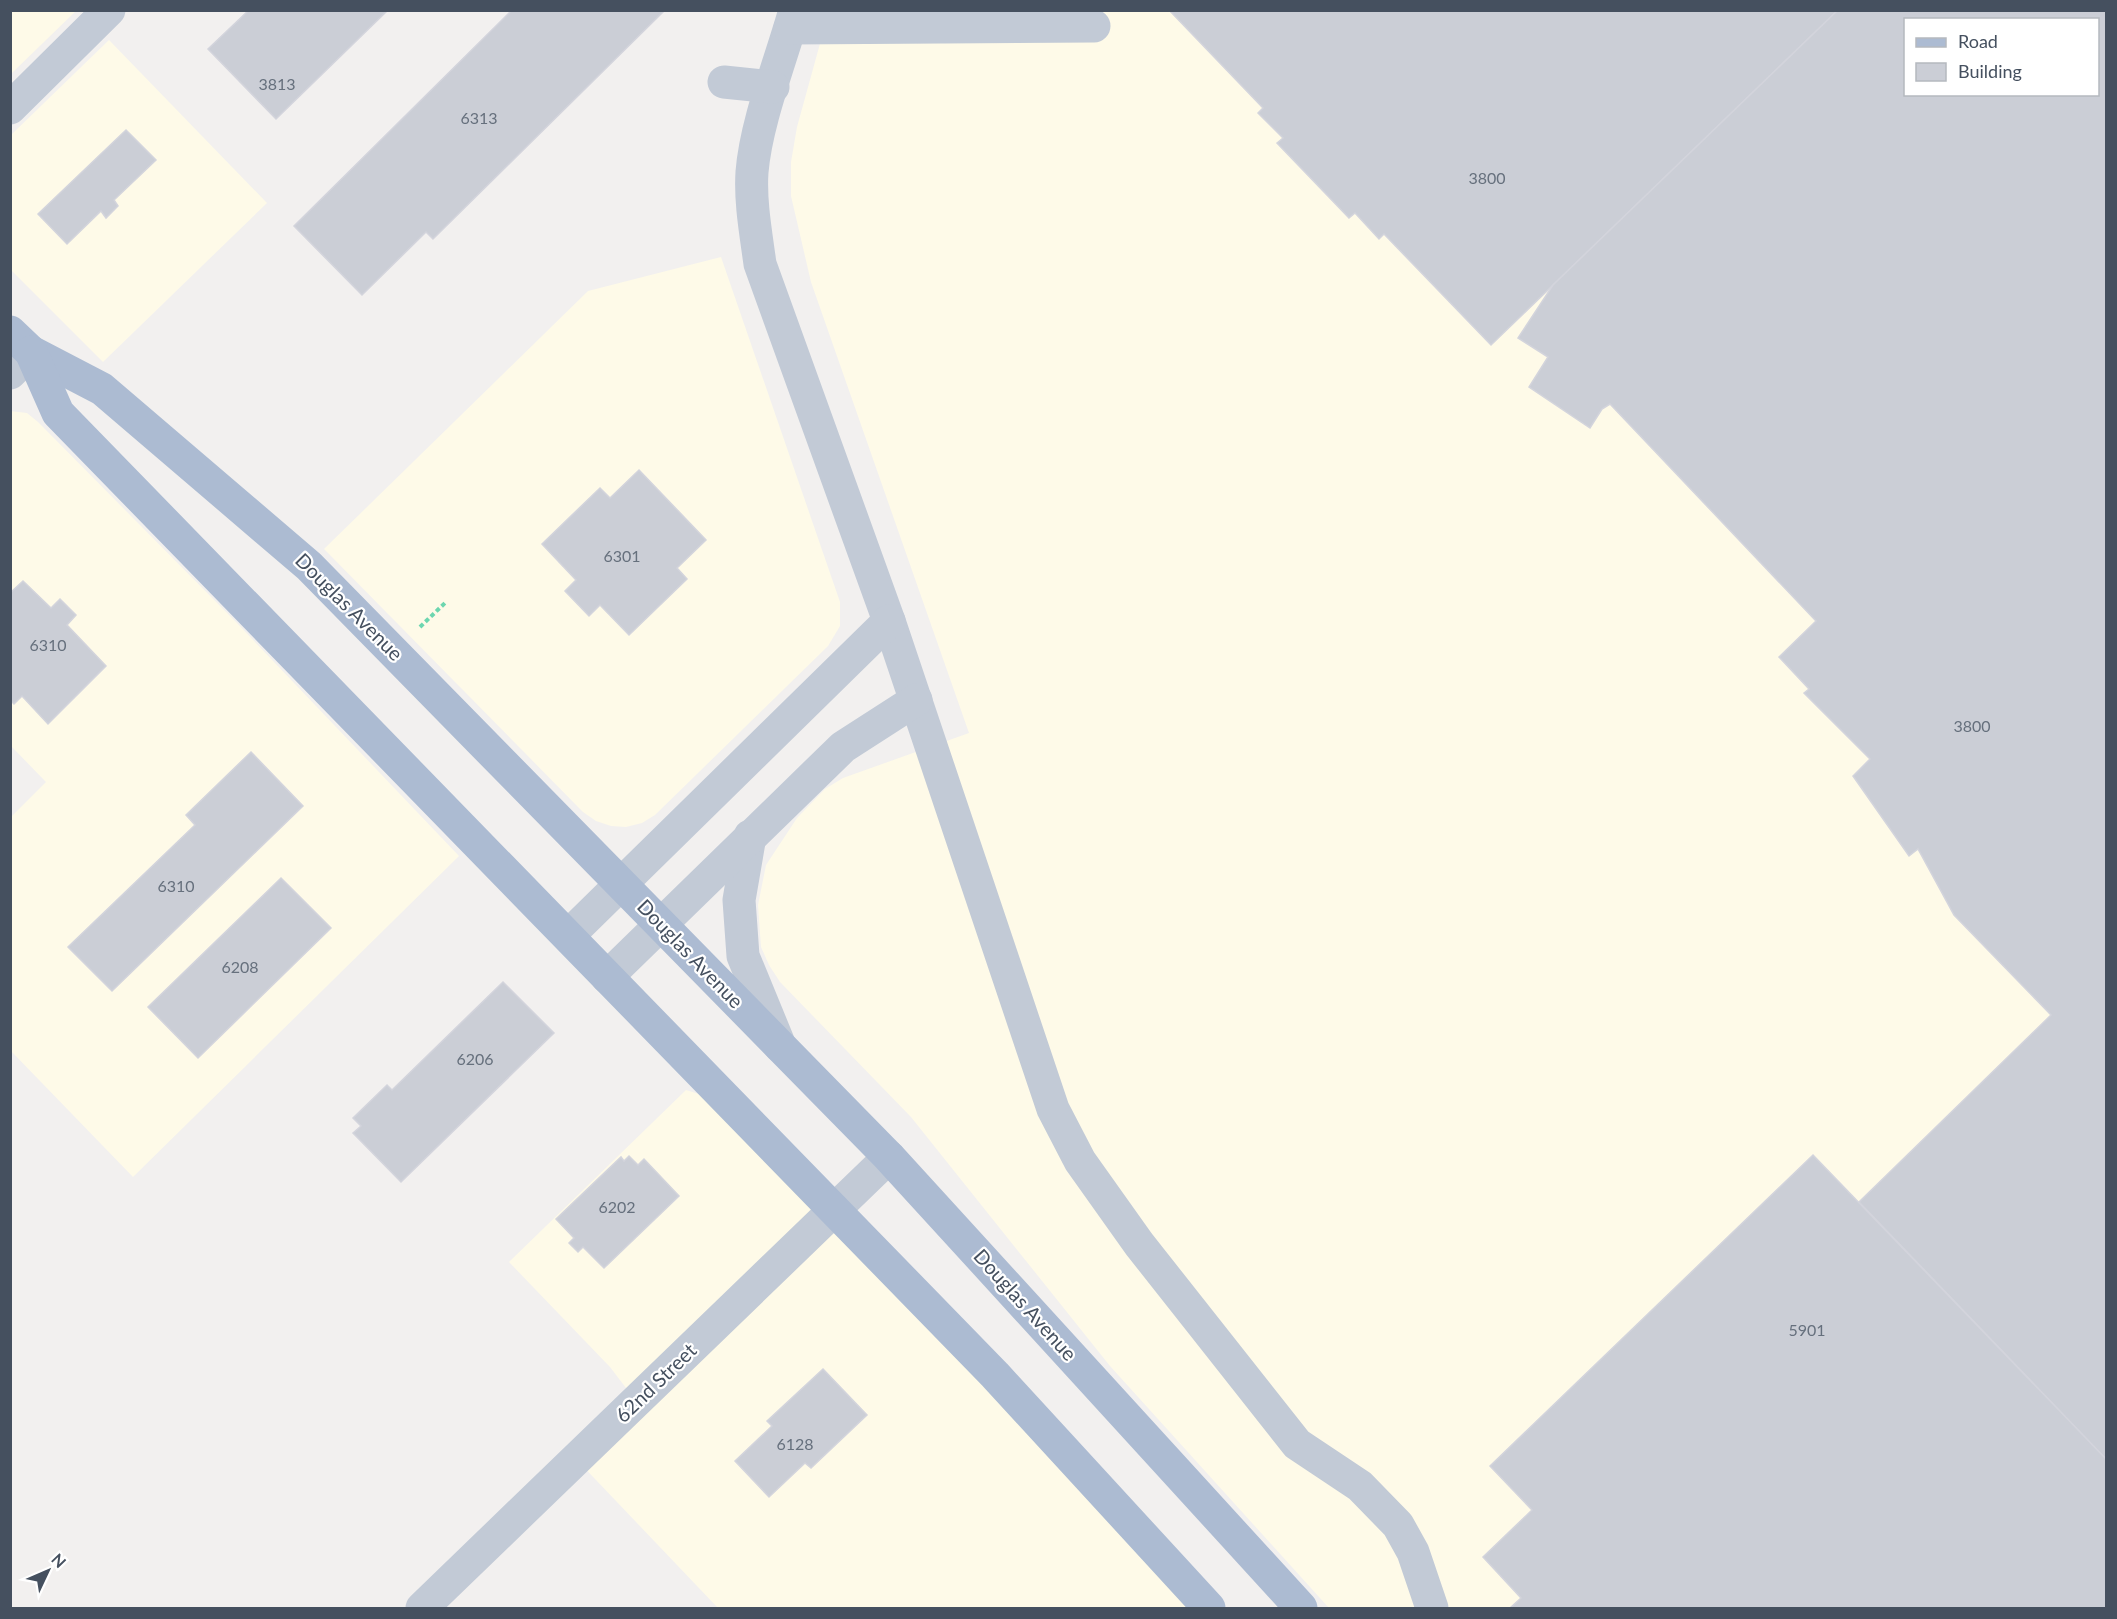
<svg xmlns="http://www.w3.org/2000/svg" width="2117" height="1619" font-family="Lato,sans-serif">
  <rect width="100%" height="100%" fill="#f2f0ef"/>
  <g fill="#fefae8" fill-rule="evenodd">
    <path d="M 11,10 L 76,10 L 76,11 L 11,74 Z"/>
    <path d="M 829,11 L 2106,11 L 2106,1608 L 1329,1608 L 1110,1366 L 911,1117 L 780,982 L 769,965 L 761,947 L 758,905 L 766,865 L 797,818 L 825,789 L 843,778 L 969,733 L 811,282 L 791,196 L 791,162 L 797,127 ZM 1906,20 L 2098,20 L 2098,94 L 1906,94 Z"/>
    <path d="M 109,40 L 267,203 L 103,362 L 11,270 L 11,135 Z"/>
    <path d="M 721,257 L 840,602 L 840,626 L 828,646 L 655,815 L 642,823 L 626,827 L 611,826 L 596,821 L 583,812 L 324,549 L 588,291 Z"/>
    <path d="M 10,411 L 27,413 L 38,422 L 235,621 L 459,856 L 133,1177 L 11,1051 L 11,817 L 46,782 L 11,746 Z"/>
    <path d="M 686,1090 L 731,1104 L 1209,1608 L 718,1608 L 576,1459 L 636,1401 L 610,1367 L 509,1262 Z"/>
  </g>
  <g fill="#cbced6" stroke="#d3d4dc" stroke-width="1.5" fill-rule="evenodd">
    <path d="M 249,10 L 388,10 L 276,119 L 208,49 Z"/>
    <path d="M 512,10 L 665,10 L 433,239 L 426,232 L 362,295 L 294,226 Z"/>
    <path d="M 1169,10 L 1838,10 L 1491,345 L 1384,234 L 1379,239 L 1355,213 L 1349,218 L 1277,143 L 1283,138 L 1258,113 L 1263,108 Z"/>
    <path d="M 1838,10 L 2106,10 L 2106,1459 L 1859,1202 L 2051,1015 L 1954,915 L 1918,849 L 1909,856 L 1853,776 L 1870,759 L 1804,693 L 1809,689 L 1779,657 L 1816,621 L 1610,404 L 1602,409 L 1590,428 L 1529,387 L 1548,357 L 1518,338 L 1553,285 ZM 1906,20 L 2098,20 L 2098,94 L 1906,94 Z"/>
    <path d="M 126,130 L 156,160 L 114,200 L 118,206 L 106,218 L 101,211 L 67,244 L 38,214 Z"/>
    <path d="M 639,470 L 706,540 L 677,568 L 687,579 L 629,635 L 600,605 L 589,616 L 565,591 L 576,580 L 542,544 L 600,488 L 610,498 Z"/>
    <path d="M 23,581 L 51,608 L 60,599 L 76,615 L 67,625 L 106,666 L 48,724 L 22,696 L 14,704 L 10,700 L 10,593 Z"/>
    <path d="M 251,752 L 303,806 L 112,991 L 68,947 L 195,825 L 186,815 Z"/>
    <path d="M 281,878 L 331,928 L 198,1058 L 148,1007 Z"/>
    <path d="M 503,982 L 554,1033 L 401,1182 L 353,1133 L 361,1126 L 353,1118 L 387,1085 L 392,1090 Z"/>
    <path d="M 1813,1155 L 2106,1459 L 2106,1608 L 1510,1608 L 1521,1598 L 1483,1557 L 1532,1510 L 1490,1466 Z"/>
    <path d="M 629,1156 L 638,1165 L 644,1159 L 679,1196 L 604,1268 L 583,1247 L 578,1252 L 569,1243 L 574,1238 L 556,1219 L 621,1157 L 624,1161 Z"/>
    <path d="M 823,1369 L 867,1415 L 811,1468 L 805,1463 L 769,1497 L 735,1461 L 772,1426 L 767,1421 Z"/>
  </g>
  <g fill="none" stroke-linecap="round" stroke-linejoin="round">
    <path stroke="#6dd6af" stroke-width="4" stroke-dasharray="4.5 3" stroke-linecap="butt" d="M 420,627 L 447,601"/>
    <g stroke="#c2cad6" stroke-width="33">
      <path d="M 795,10 C 781,60 756,122 752,172 C 750,202 756,234 760,264 L 889,621 L 1053,1109 L 1080,1161 L 1139,1244 L 1297,1444 L 1360,1486 L 1398,1525 L 1413,1552 L 1432,1608"/>
      <path d="M 790,28 L 1094,26"/>
      <path d="M 724,82 L 773,87"/>
      <path d="M 10,108 L 109,10"/>
      <path d="M 10,373 L 31,352"/>
      <path d="M 750,836 L 739,900 L 743,956 L 780,1046"/>
      <path d="M 568,936 L 889,621"/>
      <path d="M 607,977 L 843,747 L 916,700"/>
      <path d="M 422,1608 L 889,1157"/>
    </g>
    <g stroke="#acbbd2" stroke-width="33">
      <path d="M 10,332 L 31,352 L 102,389 L 309,566 L 889,1157 L 1301,1608"/>
      <path d="M 31,352 L 58,413 L 995,1375 L 1209,1608"/>
    </g>
  </g>
  <g text-anchor="middle" stroke-width="4.5" stroke-linejoin="round" paint-order="stroke">
    <g font-size="16" fill="#66707d">
      <text x="277" y="90">3813</text>
      <text x="479" y="124">6313</text>
      <text x="1487" y="184">3800</text>
      <text x="622" y="562">6301</text>
      <text x="48" y="651">6310</text>
      <text x="1972" y="732">3800</text>
      <text x="176" y="892">6310</text>
      <text x="240" y="973">6208</text>
      <text x="475" y="1065">6206</text>
      <text x="617" y="1213">6202</text>
      <text x="1807" y="1336">5901</text>
      <text x="795" y="1450">6128</text>
    </g>
    <g font-size="20" fill="#45505f" stroke="#fff">
      <text transform="translate(349 607) rotate(45)" y="7">Douglas Avenue</text>
      <text transform="translate(690 954) rotate(46)" y="7">Douglas Avenue</text>
      <text transform="translate(1025 1305) rotate(48)" y="7">Douglas Avenue</text>
      <text transform="translate(656 1383) rotate(-44)" y="7">62nd Street</text>
    </g>
  </g>
  <rect width="2117" height="1619" fill="none" stroke="#45505f" stroke-width="24"/>
  <rect x="1904" y="18" width="195" height="78" fill="#ffffff" stroke="#b5b9bf" stroke-width="1.5"/>
  <rect x="1916" y="38" width="30" height="9" fill="#acbbd2" stroke="#b5b9bf" stroke-width="1.5"/>
  <text x="1958" y="48" font-size="18" fill="#45505f">Road</text>
  <rect x="1916" y="63" width="30" height="18" fill="#cbced6" stroke="#b5b9bf" stroke-width="1.5"/>
  <text x="1958" y="78" font-size="18" fill="#45505f">Building</text>
  <g transform="translate(48 1571) rotate(46)" stroke="#ffffff" stroke-width="4.5" paint-order="stroke">
  <path d="M0-4.5L10 22L0 15L-10 22Z" fill="#45505f"/>
  <text y="-9" font-size="16" font-weight="bold" text-anchor="middle" fill="#45505f">N</text>
  </g>
</svg>
